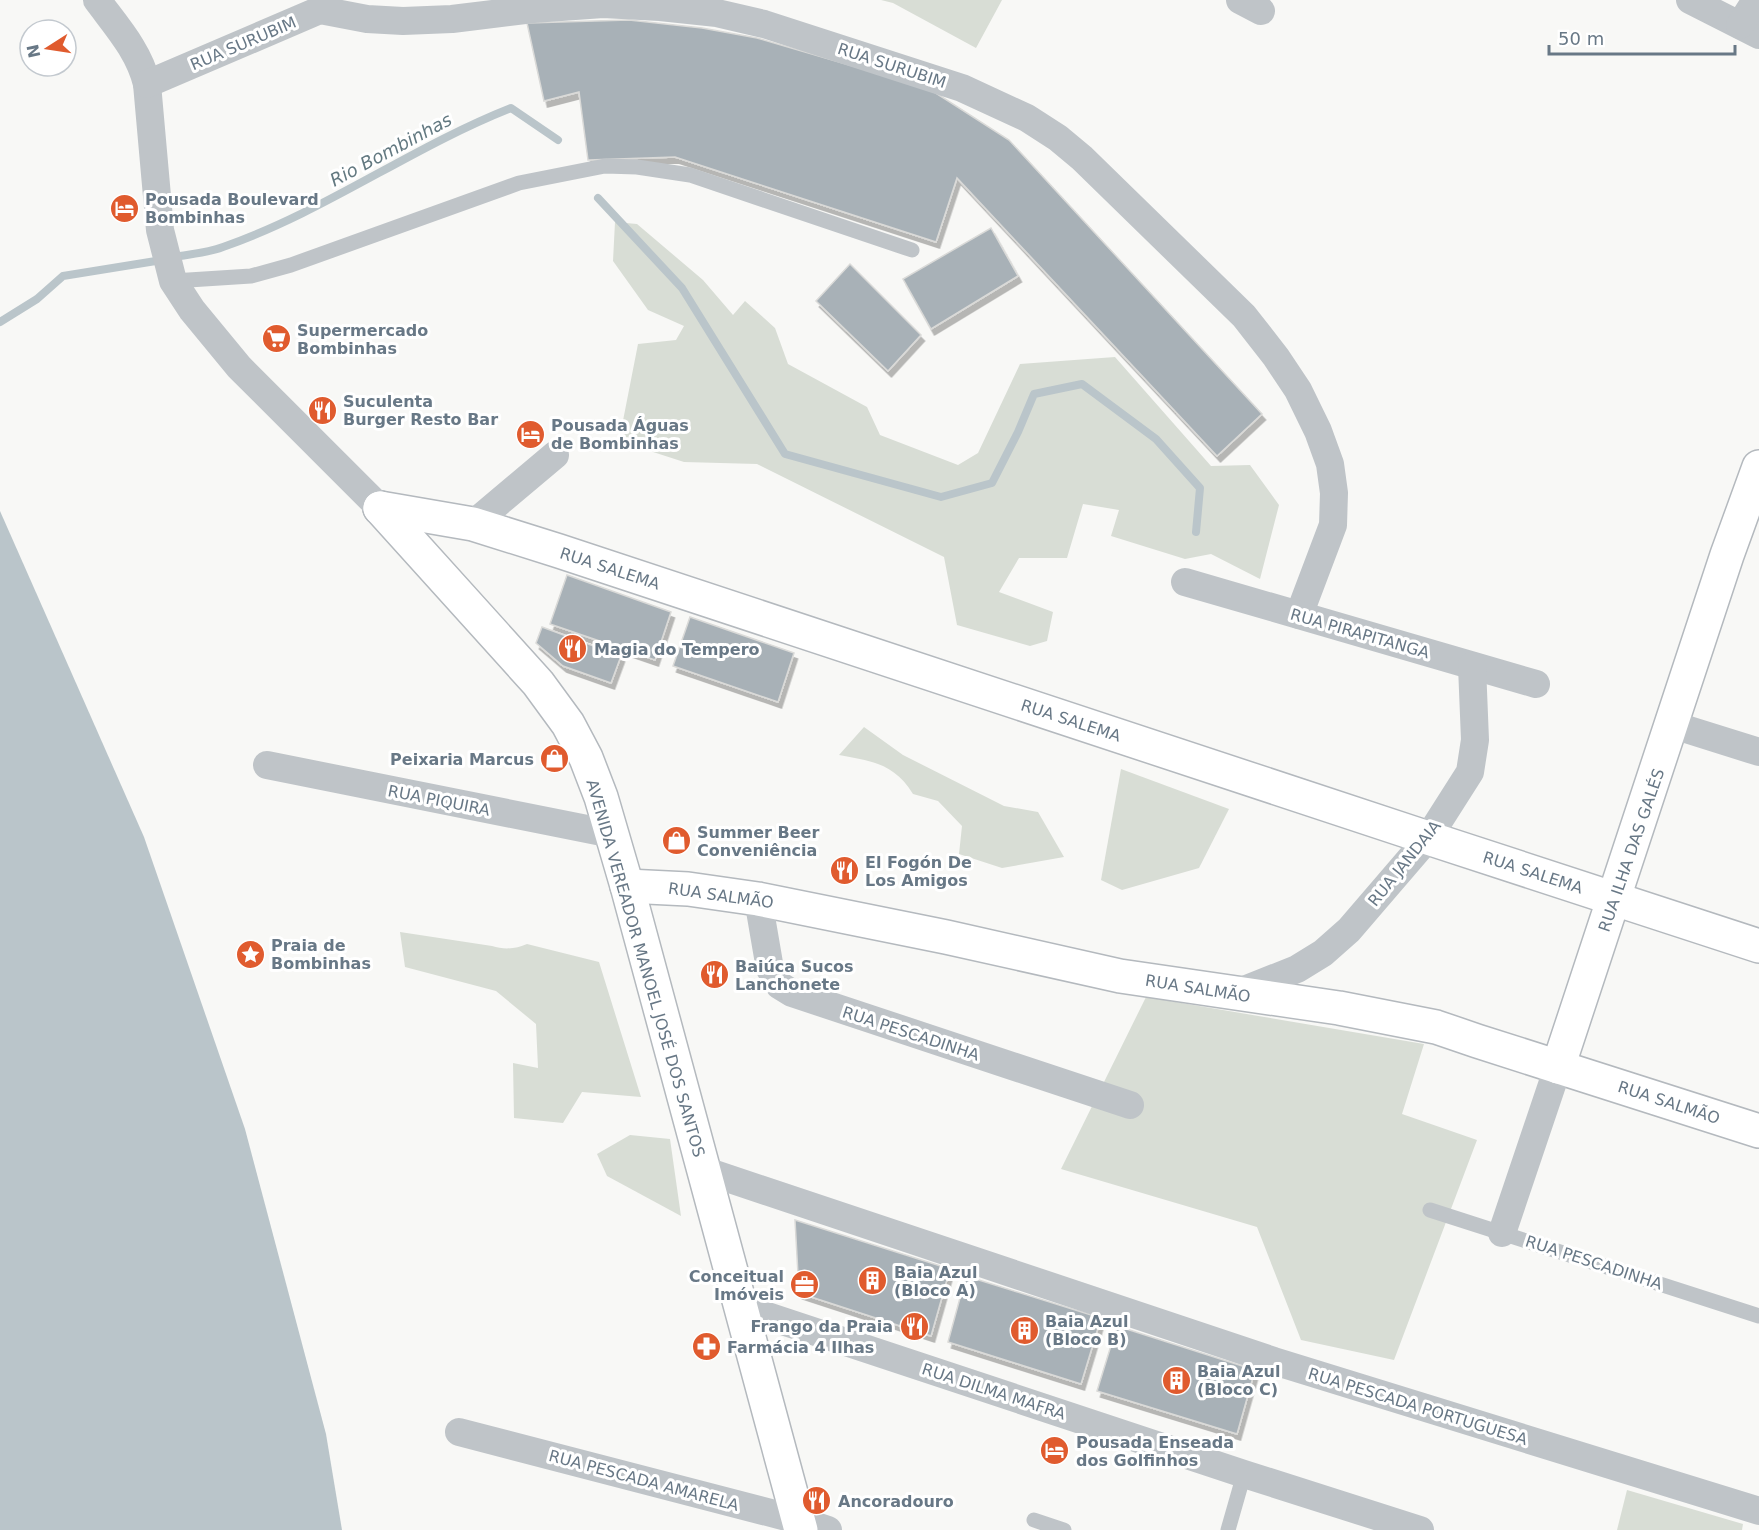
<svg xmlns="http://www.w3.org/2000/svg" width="1759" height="1530" font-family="'DejaVu Sans',sans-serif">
  <defs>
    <filter id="shadow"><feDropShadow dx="3.5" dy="6" stdDeviation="0" flood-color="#0004"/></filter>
  </defs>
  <rect width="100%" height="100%" fill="#f8f8f6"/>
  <g fill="#d8ddd5">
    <path d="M 881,0 L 1002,0 L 976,48 L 893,3 Z"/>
    <path d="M 615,222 L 637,224 L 703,280 L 733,315 L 745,301 L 775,328 L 788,364 L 867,407 L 880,435 L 958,465 L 978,453 L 1020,364 L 1115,357 L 1211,466 L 1250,465 L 1279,505 L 1260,579 L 1211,554 L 1185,559 L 1111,536 L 1119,510 L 1083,504 L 1067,558 L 1019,558 L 999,592 L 1053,612 L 1047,641 L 1030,646 L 957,625 L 944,557 L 757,464 L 684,462 L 619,441 L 638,344 L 676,340 L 684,326 L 648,310 L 613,261 Z"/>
    <path d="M 864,727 L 903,755 L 1004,806 L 1038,812 L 1064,857 L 1002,868 L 959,854 L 962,826 L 938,801 L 913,794 C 894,763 871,761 839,755 Z"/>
    <path d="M 1121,769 L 1229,809 L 1199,868 L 1122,890 L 1101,880 Z"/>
    <path d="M 400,932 L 492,946 C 504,950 516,949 527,944 L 599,962 L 641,1097 L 582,1092 L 563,1123 L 514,1118 L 513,1063 L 538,1068 L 536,1024 L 496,991 L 405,967 Z"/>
    <path d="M 1146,997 L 1424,1044 L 1402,1114 L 1477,1140 L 1394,1360 L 1301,1340 L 1257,1227 L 1061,1169 Z"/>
    <path d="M 630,1135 L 670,1139 L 681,1216 L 607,1176 L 597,1154 Z"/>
    <path d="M 1627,1490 L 1743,1524 L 1742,1530 L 1617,1530 Z"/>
  </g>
  <path fill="#bac5ca" d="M 0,511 L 144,837 L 245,1129 L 326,1434 L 342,1530 L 0,1530 Z"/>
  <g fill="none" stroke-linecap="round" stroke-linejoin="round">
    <g stroke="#bac5ca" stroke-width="8">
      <path d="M 598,198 L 682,288 L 785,454 L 941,497 L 992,483 L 1018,432 L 1034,394 L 1082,384 L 1156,439 L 1200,488 L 1196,532"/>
      <path d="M 174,257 C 190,254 207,253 223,247 C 324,212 412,147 511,108 L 558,140"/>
      <path d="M 0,322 L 37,299 L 63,276 L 162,260"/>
    </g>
  </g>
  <g fill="#a8b1b7" stroke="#dadad8" stroke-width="1.5" filter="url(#shadow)">
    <path d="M 629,20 L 702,28 L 757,38 L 928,88 L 1009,140 L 1262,414 L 1217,456 L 957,178 L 936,242 L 675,157 L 588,160 L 579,92 L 544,101 L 527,23 Z"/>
    <path d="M 991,228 L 1018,276 L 931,329 L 903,279 Z"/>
    <path d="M 850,264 L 921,335 L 888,371 L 816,301 Z"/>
    <path d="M 567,575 L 671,612 L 655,660 L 550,624 Z"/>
    <path d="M 690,617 L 794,653 L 778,702 L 673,666 Z"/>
    <path d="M 542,627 L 621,656 L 611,683 L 563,666 L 536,643 Z"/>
    <path d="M 795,1220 L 950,1269 L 931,1336 L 799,1293 Z"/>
    <path d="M 966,1276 L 1101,1318 L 1081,1384 L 948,1342 Z"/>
    <path d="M 1117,1326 L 1255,1370 L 1237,1434 L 1097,1391 Z"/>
  </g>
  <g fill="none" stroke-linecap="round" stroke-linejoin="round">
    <defs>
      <g id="secondary">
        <path d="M 380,508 L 473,524 L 559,551 L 1428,838 L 1759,946"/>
        <path d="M 380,508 L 538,683 L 568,724 L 586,758 L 601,797 L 627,886 L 801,1530"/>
        <path d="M 627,886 L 688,889 L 758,899 L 946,937 L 1120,976 L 1339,1008 L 1436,1027 L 1477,1041 L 1759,1131"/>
        <path d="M 1558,1067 L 1727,555 L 1759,467"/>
      </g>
    </defs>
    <use href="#secondary" stroke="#b4b9be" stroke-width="36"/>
    <g stroke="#bfc4c8" stroke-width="15">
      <path d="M 173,281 L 251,276 L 291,265 L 519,183 L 605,166 L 637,167 L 690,175 L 912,250"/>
      <path d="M 1430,1210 L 1759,1316"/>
      <path d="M 1034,1520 L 1064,1530"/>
      <path d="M 1228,1530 L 1244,1474"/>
    </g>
    <g stroke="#bfc4c8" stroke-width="28">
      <path d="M 97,0 C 117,27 139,51 147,84 L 160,230 L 173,281 L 192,310 L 239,367 L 380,508"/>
      <path d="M 1240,0 L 1261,11"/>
      <path d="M 1690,0 L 1759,35"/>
      <path d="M 1740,25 L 1756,0"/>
      <path d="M 147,84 L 320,10 L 367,19 L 403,21 L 452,19 L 533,9 L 603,4 L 660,7 L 717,13 L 764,24 L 962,88 L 1027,118 L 1058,138 L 1082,158 L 1244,316 L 1276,357 L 1298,390 L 1318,431 L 1330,464 L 1334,493 L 1333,525 L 1299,615"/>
      <path d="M 473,524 L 555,455"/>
      <path d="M 1185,582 L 1536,684"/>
      <path d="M 1673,725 L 1759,752"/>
      <path d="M 267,765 L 612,834"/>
      <path d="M 758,899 L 770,969 L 779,985 L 792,993 L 1130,1105"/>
      <path d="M 1234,994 L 1297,969 L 1323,953 L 1349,930 L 1428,838 L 1470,772 L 1475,740 L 1472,666"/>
      <path d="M 703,1170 L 1274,1361 L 1759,1511"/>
      <path d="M 1502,1233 L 1558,1067"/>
      <path d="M 740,1307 L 1244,1474 L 1420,1530"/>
      <path d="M 459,1432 L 798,1520 L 828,1530"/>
    </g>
    <use href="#secondary" stroke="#fff" stroke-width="33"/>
  </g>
  <defs>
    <symbol id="hotel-disc" viewBox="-11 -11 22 22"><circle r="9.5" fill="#e05b2e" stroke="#fff"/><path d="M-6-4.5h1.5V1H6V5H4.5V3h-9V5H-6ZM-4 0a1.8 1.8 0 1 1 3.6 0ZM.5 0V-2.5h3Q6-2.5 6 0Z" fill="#fff"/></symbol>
    <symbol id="supermarket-disc" viewBox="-11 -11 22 22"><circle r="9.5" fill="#e05b2e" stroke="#fff"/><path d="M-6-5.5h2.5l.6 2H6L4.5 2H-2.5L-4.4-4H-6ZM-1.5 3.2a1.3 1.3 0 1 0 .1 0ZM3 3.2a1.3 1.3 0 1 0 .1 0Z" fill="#fff"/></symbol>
    <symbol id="restaurant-disc" viewBox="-11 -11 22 22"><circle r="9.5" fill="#e05b2e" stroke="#fff"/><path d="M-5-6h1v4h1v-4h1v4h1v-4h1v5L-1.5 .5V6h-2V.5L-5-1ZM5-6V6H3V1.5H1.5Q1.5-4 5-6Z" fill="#fff"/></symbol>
    <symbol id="shop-disc" viewBox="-11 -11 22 22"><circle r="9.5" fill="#e05b2e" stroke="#fff"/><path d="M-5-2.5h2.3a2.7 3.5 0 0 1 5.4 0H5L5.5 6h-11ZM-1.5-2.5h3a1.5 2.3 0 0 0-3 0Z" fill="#fff"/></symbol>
    <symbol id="sight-disc" viewBox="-11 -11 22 22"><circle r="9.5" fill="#e05b2e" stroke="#fff"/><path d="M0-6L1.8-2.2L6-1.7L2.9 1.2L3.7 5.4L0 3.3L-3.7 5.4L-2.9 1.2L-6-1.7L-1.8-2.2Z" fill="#fff"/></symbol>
    <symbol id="building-disc" viewBox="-11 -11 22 22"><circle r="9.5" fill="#e05b2e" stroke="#fff"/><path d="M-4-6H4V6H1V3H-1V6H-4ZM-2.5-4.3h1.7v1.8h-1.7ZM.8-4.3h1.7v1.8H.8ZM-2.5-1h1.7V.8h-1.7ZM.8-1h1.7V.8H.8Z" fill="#fff"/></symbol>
    <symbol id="office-disc" viewBox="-11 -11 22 22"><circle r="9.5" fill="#e05b2e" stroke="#fff"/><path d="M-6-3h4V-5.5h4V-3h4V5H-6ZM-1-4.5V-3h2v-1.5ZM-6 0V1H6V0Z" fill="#fff"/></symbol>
    <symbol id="pharmacy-disc" viewBox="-11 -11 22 22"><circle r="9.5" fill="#e05b2e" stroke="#fff"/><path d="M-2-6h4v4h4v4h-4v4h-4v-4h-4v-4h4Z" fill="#fff"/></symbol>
  </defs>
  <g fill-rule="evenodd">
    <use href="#hotel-disc" x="108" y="192" width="33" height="33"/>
    <use href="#supermarket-disc" x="260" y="322" width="33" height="33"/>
    <use href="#restaurant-disc" x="306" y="394" width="33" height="33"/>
    <use href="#hotel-disc" x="514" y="418" width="33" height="33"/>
    <use href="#restaurant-disc" x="556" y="632" width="33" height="33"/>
    <use href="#shop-disc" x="538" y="742" width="33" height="33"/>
    <use href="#shop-disc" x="660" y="824" width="33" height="33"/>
    <use href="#restaurant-disc" x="828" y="854" width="33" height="33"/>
    <use href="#sight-disc" x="234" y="938" width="33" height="33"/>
    <use href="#restaurant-disc" x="698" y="958" width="33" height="33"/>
    <use href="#building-disc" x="856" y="1264" width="33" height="33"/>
    <use href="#office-disc" x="788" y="1268" width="33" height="33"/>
    <use href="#restaurant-disc" x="898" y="1310" width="33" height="33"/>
    <use href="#building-disc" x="1008" y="1314" width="33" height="33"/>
    <use href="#pharmacy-disc" x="690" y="1330" width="33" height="33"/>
    <use href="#building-disc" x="1160" y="1364" width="33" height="33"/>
    <use href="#hotel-disc" x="1038" y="1434" width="33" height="33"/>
    <use href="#restaurant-disc" x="800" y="1484" width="33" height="33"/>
  </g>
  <g text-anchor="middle" stroke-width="6" stroke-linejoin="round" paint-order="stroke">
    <g font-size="16" fill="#687886" stroke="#fff">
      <text transform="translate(243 43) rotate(-23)" y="6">RUA SURUBIM</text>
      <text transform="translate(892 65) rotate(18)" y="6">RUA SURUBIM</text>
      <text transform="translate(610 568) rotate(18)" y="6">RUA SALEMA</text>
      <text transform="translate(1360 633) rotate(16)" y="6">RUA PIRAPITANGA</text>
      <text transform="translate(1071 720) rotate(18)" y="6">RUA SALEMA</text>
      <text transform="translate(439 800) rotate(11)" y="6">RUA PIQUIRA</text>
      <text transform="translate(1631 850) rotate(-71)" y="6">RUA ILHA DAS GALÉS</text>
      <text transform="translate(1404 863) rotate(-51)" y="6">RUA JANDAIA</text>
      <text transform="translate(1533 872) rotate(18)" y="6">RUA SALEMA</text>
      <text transform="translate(721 895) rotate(8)" y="6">RUA SALMÃO</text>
      <text transform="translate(646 968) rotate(74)" y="6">AVENIDA VEREADOR MANOEL JOSÉ DOS SANTOS</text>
      <text transform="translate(1198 988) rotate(9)" y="6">RUA SALMÃO</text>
      <text transform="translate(911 1033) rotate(18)" y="6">RUA PESCADINHA</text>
      <text transform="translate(1669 1102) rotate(18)" y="6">RUA SALMÃO</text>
      <text transform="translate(1594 1262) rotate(18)" y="6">RUA PESCADINHA</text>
      <text transform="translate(994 1391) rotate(18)" y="6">RUA DILMA MAFRA</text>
      <text transform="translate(1418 1406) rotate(17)" y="6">RUA PESCADA PORTUGUESA</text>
      <text transform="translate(644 1480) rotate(15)" y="6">RUA PESCADA AMARELA</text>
    </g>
    <g font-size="16" font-weight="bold" fill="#687886" stroke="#fff" text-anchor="start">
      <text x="145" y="205">Pousada Boulevard<tspan x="145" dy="18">Bombinhas</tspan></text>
      <text x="297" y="336">Supermercado<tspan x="297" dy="18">Bombinhas</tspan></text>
      <text x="343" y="407">Suculenta<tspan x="343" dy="18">Burger Resto Bar</tspan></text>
      <text x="551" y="431">Pousada Águas<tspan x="551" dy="18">de Bombinhas</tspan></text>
      <text x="594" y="655">Magia do Tempero</text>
      <text x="534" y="765" text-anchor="end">Peixaria Marcus</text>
      <text x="697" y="838">Summer Beer<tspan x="697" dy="18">Conveniência</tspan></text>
      <text x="865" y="868">El Fogón De<tspan x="865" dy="18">Los Amigos</tspan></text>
      <text x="271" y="951">Praia de<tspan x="271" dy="18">Bombinhas</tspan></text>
      <text x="735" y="972">Baiúca Sucos<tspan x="735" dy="18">Lanchonete</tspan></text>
      <text x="894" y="1278">Baia Azul<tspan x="894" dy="18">(Bloco A)</tspan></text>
      <text x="784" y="1282" text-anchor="end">Conceitual<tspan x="784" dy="18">Imóveis</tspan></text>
      <text x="1045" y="1327">Baia Azul<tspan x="1045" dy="18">(Bloco B)</tspan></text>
      <text x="893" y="1332" text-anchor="end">Frango da Praia</text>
      <text x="727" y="1353">Farmácia 4 Ilhas</text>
      <text x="1197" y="1377">Baia Azul<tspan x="1197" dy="18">(Bloco C)</tspan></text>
      <text x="1076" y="1448">Pousada Enseada<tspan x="1076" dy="18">dos Golfinhos</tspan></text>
      <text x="838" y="1507">Ancoradouro</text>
    </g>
    <g font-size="18" font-style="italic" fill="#637981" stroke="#fff">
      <text transform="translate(391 150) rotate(-28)" y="6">Rio Bombinhas</text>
    </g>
  </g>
  <g transform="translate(48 48) rotate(258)"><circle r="28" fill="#ffffff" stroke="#c3c9cf" stroke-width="1.5"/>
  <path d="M0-4.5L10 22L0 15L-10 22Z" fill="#e05b2e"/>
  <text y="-9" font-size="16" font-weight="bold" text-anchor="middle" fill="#687886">N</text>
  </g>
  <path d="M1549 45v9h186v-9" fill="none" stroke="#687886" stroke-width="3"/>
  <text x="1558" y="45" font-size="18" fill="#687886" stroke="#ffffff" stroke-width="4.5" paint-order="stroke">50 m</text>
</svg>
